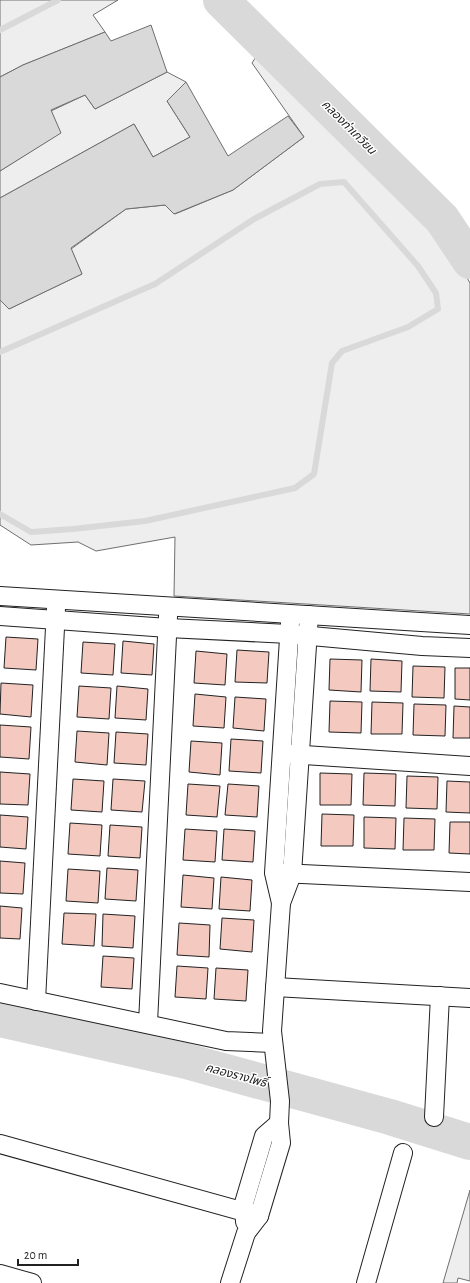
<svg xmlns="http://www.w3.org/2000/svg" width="470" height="1283" font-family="'Alegreya Sans','Noto Sans Thai',sans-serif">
  <rect width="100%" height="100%" fill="#fff"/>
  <g fill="#eee" stroke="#6f6f6f">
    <path d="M 0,0 L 118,0 L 93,15 L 105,32 L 23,65 L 0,77 Z"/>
    <path d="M 263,46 L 344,133 L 348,149 L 453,253 L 470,283 L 470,614 L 174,596 L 175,537 L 96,551 L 78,542 L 31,545 L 0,525 L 0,300 L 9,309 L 82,274 L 71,249 L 126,209 L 165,205 L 175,214 L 233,190 L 304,137 L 252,63 Z"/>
    <path d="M 167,72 L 186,82 L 167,101 L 190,137 L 153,157 L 134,124 L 0,198 L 0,171 L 60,133 L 51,111 L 85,95 L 95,109 Z"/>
    <path d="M 470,1190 L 470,1281 L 458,1278 L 457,1283 L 443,1283 Z"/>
  </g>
  <g fill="#d9d9d9" stroke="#6f6f6f">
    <path d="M 151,25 L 167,72 L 95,109 L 85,95 L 51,110 L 61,133 L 0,171 L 0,77 L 23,65 L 105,32 L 111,41 Z"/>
    <path d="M 186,82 L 228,156 L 288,116 L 304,137 L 233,190 L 174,214 L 165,205 L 126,209 L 71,248 L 82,274 L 9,309 L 0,300 L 0,198 L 134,124 L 153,157 L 190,137 L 167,101 Z"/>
  </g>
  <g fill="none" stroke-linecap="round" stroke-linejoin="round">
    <g stroke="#d9d9d9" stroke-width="6">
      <path d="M 0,30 L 58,0"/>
      <path d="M 0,352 L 155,284 L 254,219 L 320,184 L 344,182 L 418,266 L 436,293 L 438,309 L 408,327 L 342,351 L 332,363 L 314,474 L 295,488 L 145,521 L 73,529 L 31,532 L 0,514"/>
    </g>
    <g stroke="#d9d9d9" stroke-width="36">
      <path d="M 221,0 L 442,219 L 470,261"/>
      <path d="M 0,1019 L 186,1061 L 390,1117 L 470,1142"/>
    </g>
  </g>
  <g fill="#f3c9c0" stroke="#222">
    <path d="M 6,637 L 38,639 L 36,670 L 4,668 Z"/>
    <path d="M 123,641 L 154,644 L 152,675 L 121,673 Z"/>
    <path d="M 83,642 L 115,644 L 113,675 L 81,673 Z"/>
    <path d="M 237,650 L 269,652 L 267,683 L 235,682 Z"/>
    <path d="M 196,651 L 227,654 L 225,685 L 194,683 Z"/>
    <path d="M 330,659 L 362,660 L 361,692 L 329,690 Z"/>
    <path d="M 371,659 L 402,661 L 401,692 L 370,691 Z"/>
    <path d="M 413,666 L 445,667 L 444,698 L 412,697 Z"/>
    <path d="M 455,668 L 470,668 L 470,700 L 455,699 Z"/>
    <path d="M 1,683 L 33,685 L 31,717 L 0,714 Z"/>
    <path d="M 79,686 L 111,688 L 109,719 L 77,717 Z"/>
    <path d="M 117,686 L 148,689 L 146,720 L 115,718 Z"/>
    <path d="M 195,694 L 226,697 L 224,728 L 193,726 Z"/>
    <path d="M 235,697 L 266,699 L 264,731 L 233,728 Z"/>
    <path d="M 330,701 L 362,702 L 361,733 L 329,732 Z"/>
    <path d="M 372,702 L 403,703 L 402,734 L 371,734 Z"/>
    <path d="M 414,704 L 446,705 L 445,736 L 413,735 Z"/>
    <path d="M 454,706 L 470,707 L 470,738 L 453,738 Z"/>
    <path d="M 0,725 L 31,727 L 29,759 L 0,757 Z"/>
    <path d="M 77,731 L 109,733 L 107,765 L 75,762 Z"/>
    <path d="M 116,732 L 148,734 L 146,765 L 114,763 Z"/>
    <path d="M 231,739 L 263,741 L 261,773 L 229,771 Z"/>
    <path d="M 191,741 L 222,743 L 220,775 L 189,772 Z"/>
    <path d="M 0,772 L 30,774 L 28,805 L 0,804 Z"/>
    <path d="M 320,773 L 352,774 L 351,805 L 320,805 Z"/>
    <path d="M 364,773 L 396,774 L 395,806 L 363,805 Z"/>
    <path d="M 407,776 L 438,777 L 437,809 L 406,808 Z"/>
    <path d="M 73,779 L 104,781 L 102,812 L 71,810 Z"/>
    <path d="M 113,779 L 145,781 L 142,812 L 111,810 Z"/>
    <path d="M 447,781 L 470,782 L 470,813 L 446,812 Z"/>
    <path d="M 188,784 L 220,786 L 217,817 L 186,815 Z"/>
    <path d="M 228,784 L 259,786 L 257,817 L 225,815 Z"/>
    <path d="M 322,814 L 354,815 L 353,846 L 321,846 Z"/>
    <path d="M 0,815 L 28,817 L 26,849 L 0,847 Z"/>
    <path d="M 364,817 L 396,818 L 395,849 L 364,848 Z"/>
    <path d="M 404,818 L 435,819 L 434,850 L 403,850 Z"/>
    <path d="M 450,822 L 470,822 L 470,854 L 449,853 Z"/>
    <path d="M 70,823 L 102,825 L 100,856 L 68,854 Z"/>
    <path d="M 110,825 L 142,827 L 140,858 L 108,856 Z"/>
    <path d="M 185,829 L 217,831 L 215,862 L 183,860 Z"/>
    <path d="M 224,829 L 255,831 L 253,862 L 222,860 Z"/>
    <path d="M 0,861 L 25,863 L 23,894 L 0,893 Z"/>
    <path d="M 107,868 L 138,870 L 136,901 L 105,899 Z"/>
    <path d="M 68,869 L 100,871 L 98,903 L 66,901 Z"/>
    <path d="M 183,875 L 214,878 L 212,909 L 181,907 Z"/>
    <path d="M 221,877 L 252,880 L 250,911 L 219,909 Z"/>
    <path d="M 0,906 L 22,908 L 20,939 L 0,938 Z"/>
    <path d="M 64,913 L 96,914 L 94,946 L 62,944 Z"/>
    <path d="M 103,914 L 135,916 L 133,948 L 102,946 Z"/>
    <path d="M 222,918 L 254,920 L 252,952 L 220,949 Z"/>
    <path d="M 179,923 L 210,925 L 209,957 L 177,955 Z"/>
    <path d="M 103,956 L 134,958 L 132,989 L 101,987 Z"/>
    <path d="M 177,966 L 208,968 L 206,999 L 175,997 Z"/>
    <path d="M 216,968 L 248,970 L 246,1001 L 214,999 Z"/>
  </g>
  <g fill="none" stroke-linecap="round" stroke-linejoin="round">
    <defs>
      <g id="street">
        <path d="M 0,596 L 470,625"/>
        <path d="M 0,616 L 168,628 L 289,634 L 422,646 L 470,648"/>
        <path d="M 289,754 L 470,766"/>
        <path d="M 281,873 L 470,882"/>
        <path d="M 281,903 L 274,873 L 290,623"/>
        <path d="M 275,987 L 470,998"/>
        <path d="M 0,993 L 226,1041 L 273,1043"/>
        <path d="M 36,1001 L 56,608"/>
        <path d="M 148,1023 L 168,616"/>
        <path d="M 434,1117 L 440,996"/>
        <path d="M 0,1144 L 259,1216"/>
        <path d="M 245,1222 L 244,1203 L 264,1136 L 279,1123"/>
        <path d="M 0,1274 L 32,1283"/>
        <path d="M 230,1283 L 246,1233 L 259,1216 L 281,1143 L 279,1123 L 280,1101 L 272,1031 L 281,903 L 292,874 L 309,615"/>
        <path d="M 366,1283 L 403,1153"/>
      </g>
    </defs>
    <use href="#street" stroke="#222" stroke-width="20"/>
    <use href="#street" stroke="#fff" stroke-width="18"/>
  </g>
  <g text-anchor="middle" stroke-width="3" stroke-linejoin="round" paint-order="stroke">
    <g font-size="12" font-style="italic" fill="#222" stroke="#fff">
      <text transform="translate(349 127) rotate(45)" y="4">คลองท่าเกวียน</text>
      <text transform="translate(236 1075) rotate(15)" y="4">คลองรางโพธิ์</text>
    </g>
  </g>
  <path d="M18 1259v6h60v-6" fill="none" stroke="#222222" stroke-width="2"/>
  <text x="24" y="1259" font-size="12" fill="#222222" stroke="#ffffff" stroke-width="3" paint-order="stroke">20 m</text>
</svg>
